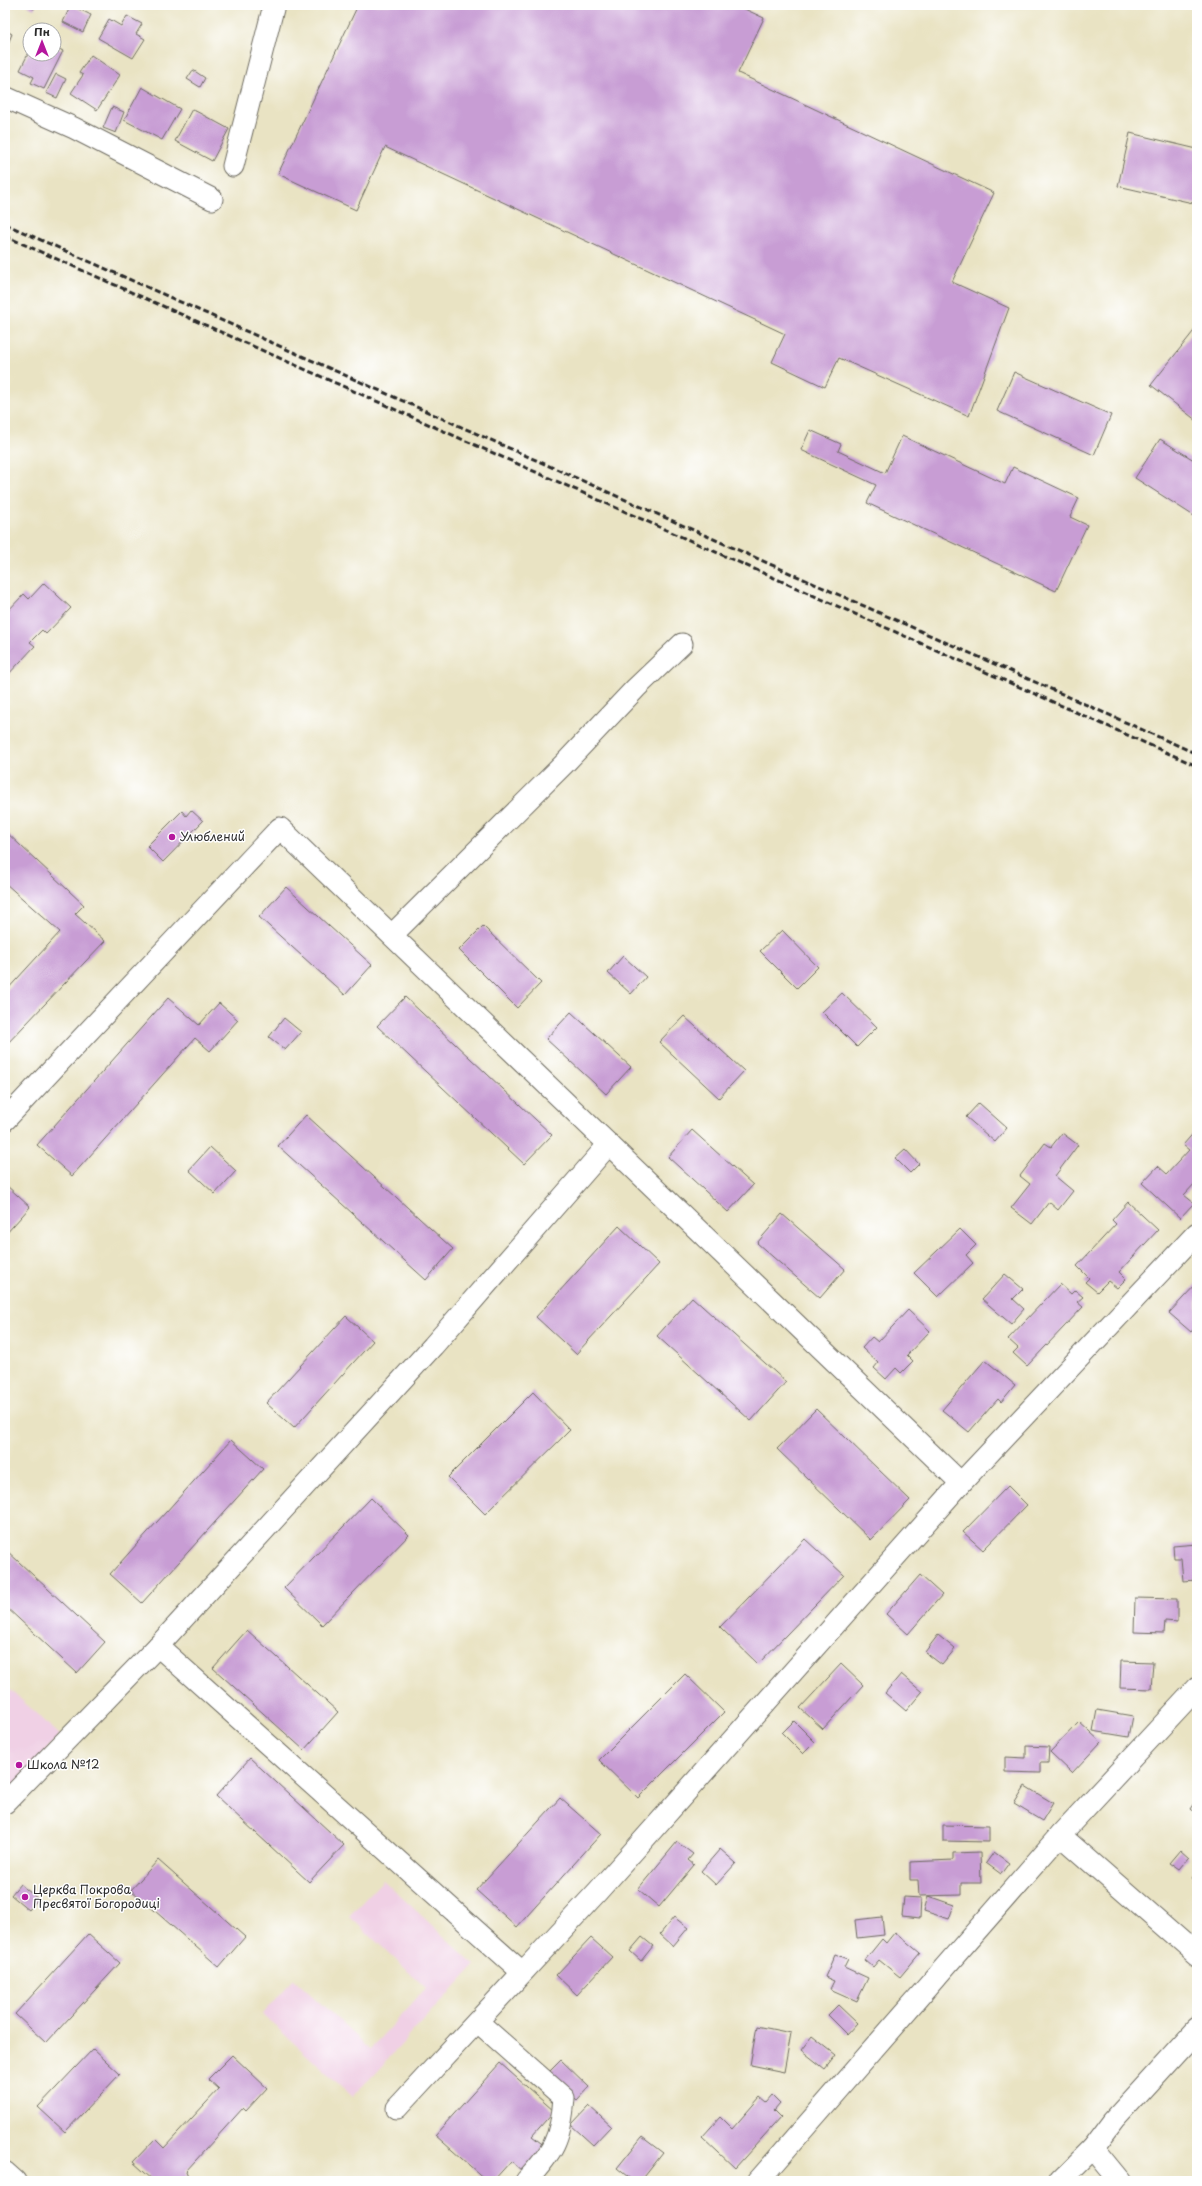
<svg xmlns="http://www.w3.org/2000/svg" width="1202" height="2186" font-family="'Playpen Sans',sans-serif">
  <rect width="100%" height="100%" fill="#fff"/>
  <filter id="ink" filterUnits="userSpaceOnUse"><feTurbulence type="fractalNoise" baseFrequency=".025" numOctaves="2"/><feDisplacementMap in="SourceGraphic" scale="8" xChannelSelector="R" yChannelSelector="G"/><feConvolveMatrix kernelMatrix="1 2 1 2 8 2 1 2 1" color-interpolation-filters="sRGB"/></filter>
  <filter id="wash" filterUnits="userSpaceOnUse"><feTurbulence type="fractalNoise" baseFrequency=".012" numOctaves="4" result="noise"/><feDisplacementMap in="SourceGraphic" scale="16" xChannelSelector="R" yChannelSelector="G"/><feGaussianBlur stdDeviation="0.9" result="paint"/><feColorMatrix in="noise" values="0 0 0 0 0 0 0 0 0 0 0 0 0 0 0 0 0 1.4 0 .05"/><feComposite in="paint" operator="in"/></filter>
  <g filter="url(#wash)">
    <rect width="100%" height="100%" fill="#e9e3c3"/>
    <g fill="#f0d0e5">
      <path d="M 5,1685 L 60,1735 L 5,1795 Z"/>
      <path d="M 383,1880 L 475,1965 L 353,2097 L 262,2014 L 294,1979 L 370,2049 L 426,1988 L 349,1916 Z"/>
    </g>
    <g id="blocks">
      <g fill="#c89dd4">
        <path d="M 27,5 L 36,5 L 34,9 Z"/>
        <path d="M 71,5 L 91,15 L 83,32 L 63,22 Z"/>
        <path d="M 358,5 L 736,5 L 764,18 L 738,73 L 994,193 L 952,282 L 1009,308 L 969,416 L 839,358 L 825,387 L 772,362 L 785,334 L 385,147 L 356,210 L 278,174 Z"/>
        <path d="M 127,16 L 142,24 L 136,34 L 145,39 L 133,58 L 98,38 L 109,19 L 121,26 Z"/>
        <path d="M 5,30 L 12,34 L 5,51 Z"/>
        <path d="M 54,46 L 63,51 L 44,89 L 31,83 L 34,77 L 20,70 L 30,50 L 30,54 L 54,54 Z"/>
        <path d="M 91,55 L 120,75 L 97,110 L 71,93 L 83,75 L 79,73 Z"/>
        <path d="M 193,70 L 205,78 L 200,87 L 187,79 Z"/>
        <path d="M 56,74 L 66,79 L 57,98 L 46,93 Z"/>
        <path d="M 142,87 L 180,109 L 162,140 L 124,120 Z"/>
        <path d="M 112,107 L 124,112 L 116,133 L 103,128 Z"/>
        <path d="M 192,109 L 229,129 L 212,161 L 175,141 Z"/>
        <path d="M 1130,133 L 1197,149 L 1197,204 L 1118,186 Z"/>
        <path d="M 1197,327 L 1197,421 L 1151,385 Z"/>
        <path d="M 1014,372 L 1111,415 L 1094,455 L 997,411 Z"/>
        <path d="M 810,430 L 841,444 L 838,451 L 885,473 L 902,436 L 1005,484 L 1013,467 L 1079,498 L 1070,517 L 1087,525 L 1056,591 L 867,503 L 876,485 L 801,450 Z"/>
        <path d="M 1160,439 L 1197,462 L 1197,518 L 1135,478 Z"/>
        <path d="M 44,583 L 71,608 L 46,634 L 42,630 L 30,642 L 35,646 L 5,678 L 5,614 L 24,594 L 29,599 Z"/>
        <path d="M 191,810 L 203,821 L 163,862 L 147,846 L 182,811 L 186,816 Z"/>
        <path d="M 5,831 L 84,905 L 75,914 L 105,941 L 5,1046 L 5,992 L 60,932 L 5,883 Z"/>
        <path d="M 286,887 L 372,965 L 345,995 L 259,917 Z"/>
        <path d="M 483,926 L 541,983 L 517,1008 L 459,950 Z"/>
        <path d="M 782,930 L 818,967 L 797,988 L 760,951 Z"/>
        <path d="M 623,956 L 646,977 L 631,994 L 608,973 Z"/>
        <path d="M 842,993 L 877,1027 L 857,1047 L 822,1012 Z"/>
        <path d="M 405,997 L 552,1135 L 524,1164 L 377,1026 Z"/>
        <path d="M 168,998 L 199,1025 L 219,1003 L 238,1020 L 210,1051 L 195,1038 L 72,1176 L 37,1145 Z"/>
        <path d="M 571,1012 L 631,1067 L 606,1094 L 546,1039 Z"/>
        <path d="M 684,1016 L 744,1071 L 719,1098 L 659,1042 Z"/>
        <path d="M 284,1018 L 301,1032 L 285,1050 L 269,1037 Z"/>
        <path d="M 979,1103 L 1007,1128 L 995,1142 L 966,1117 Z"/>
        <path d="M 306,1115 L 453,1249 L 426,1280 L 278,1146 Z"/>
        <path d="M 1197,1129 L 1197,1181 L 1184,1195 L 1194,1203 L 1180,1218 L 1142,1183 L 1158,1166 L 1167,1174 L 1189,1150 L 1183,1145 Z"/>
        <path d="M 692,1130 L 753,1185 L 728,1212 L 668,1157 Z"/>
        <path d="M 1062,1133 L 1078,1145 L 1055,1176 L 1073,1191 L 1058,1210 L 1049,1202 L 1032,1224 L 1011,1208 L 1030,1184 L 1020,1176 L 1045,1143 L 1051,1147 Z"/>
        <path d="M 210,1147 L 236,1171 L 215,1194 L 189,1170 Z"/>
        <path d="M 905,1149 L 919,1164 L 910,1173 L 895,1158 Z"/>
        <path d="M 5,1184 L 30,1207 L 5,1235 Z"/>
        <path d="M 1128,1202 L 1158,1230 L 1119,1272 L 1126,1279 L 1117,1288 L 1108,1281 L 1097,1292 L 1085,1282 L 1089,1278 L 1077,1266 L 1116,1224 L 1112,1220 Z"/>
        <path d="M 782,1214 L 845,1269 L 820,1298 L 757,1243 Z"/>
        <path d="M 619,1226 L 659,1264 L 576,1354 L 536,1317 Z"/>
        <path d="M 960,1229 L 976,1245 L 966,1255 L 973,1263 L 938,1297 L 914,1273 Z"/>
        <path d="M 1005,1274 L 1023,1289 L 1013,1299 L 1024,1309 L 1011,1324 L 982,1299 Z"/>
        <path d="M 1197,1283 L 1197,1325 L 1191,1332 L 1169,1313 Z"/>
        <path d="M 1060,1284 L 1071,1294 L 1075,1290 L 1083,1297 L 1077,1302 L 1083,1307 L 1027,1366 L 1013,1353 L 1018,1348 L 1008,1339 Z"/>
        <path d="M 692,1297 L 786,1382 L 751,1421 L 657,1336 Z"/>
        <path d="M 908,1310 L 930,1331 L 907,1355 L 913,1361 L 901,1373 L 896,1368 L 886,1379 L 874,1368 L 878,1363 L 862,1348 L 872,1337 L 878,1342 Z"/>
        <path d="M 346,1316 L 373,1341 L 294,1428 L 266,1403 Z"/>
        <path d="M 985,1360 L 1015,1385 L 1001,1402 L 998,1399 L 969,1432 L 942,1410 Z"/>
        <path d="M 533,1392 L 570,1430 L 485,1514 L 448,1477 Z"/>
        <path d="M 816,1409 L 910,1500 L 871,1540 L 777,1449 Z"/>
        <path d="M 231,1440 L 263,1469 L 142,1603 L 110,1574 Z"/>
        <path d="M 1008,1486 L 1027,1505 L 983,1550 L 963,1532 Z"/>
        <path d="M 371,1498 L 409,1535 L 322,1625 L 284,1588 Z"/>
        <path d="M 805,1539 L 844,1575 L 758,1664 L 720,1627 Z"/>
        <path d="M 1197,1544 L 1197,1580 L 1183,1581 L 1181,1558 L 1174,1558 L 1173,1546 Z"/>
        <path d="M 5,1549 L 105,1642 L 77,1673 L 5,1606 Z"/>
        <path d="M 920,1575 L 942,1595 L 908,1634 L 886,1614 Z"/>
        <path d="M 1135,1598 L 1177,1599 L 1177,1622 L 1165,1621 L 1164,1633 L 1134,1632 Z"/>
        <path d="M 247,1630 L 338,1712 L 304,1750 L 213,1668 Z"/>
        <path d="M 938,1635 L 955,1649 L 942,1665 L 925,1652 Z"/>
        <path d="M 1121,1661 L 1153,1662 L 1151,1689 L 1120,1688 Z"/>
        <path d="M 841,1664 L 863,1685 L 823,1729 L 800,1708 Z"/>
        <path d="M 685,1674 L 724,1712 L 638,1798 L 599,1760 Z"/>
        <path d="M 901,1674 L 922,1692 L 906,1711 L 885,1693 Z"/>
        <path d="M 1097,1710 L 1133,1716 L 1129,1737 L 1093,1731 Z"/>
        <path d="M 794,1721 L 815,1742 L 803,1754 L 782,1733 Z"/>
        <path d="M 1079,1722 L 1101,1742 L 1072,1773 L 1050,1752 Z"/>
        <path d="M 1026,1746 L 1049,1747 L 1048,1763 L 1040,1763 L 1040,1773 L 1005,1772 L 1005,1757 L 1026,1758 Z"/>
        <path d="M 250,1758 L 344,1845 L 309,1882 L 216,1796 Z"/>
        <path d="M 1025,1786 L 1053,1803 L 1042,1821 L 1014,1804 Z"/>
        <path d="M 560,1798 L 601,1834 L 517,1927 L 476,1890 Z"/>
        <path d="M 1197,1800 L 1197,1814 L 1191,1809 Z"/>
        <path d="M 1197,1824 L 1197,1833 L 1192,1829 Z"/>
        <path d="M 943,1825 L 989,1826 L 989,1842 L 943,1841 Z"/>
        <path d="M 677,1842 L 693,1854 L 688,1860 L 694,1865 L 659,1907 L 638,1889 Z"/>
        <path d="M 720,1849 L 736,1863 L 716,1885 L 701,1871 Z"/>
        <path d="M 1180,1850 L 1189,1858 L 1179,1870 L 1169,1863 Z"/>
        <path d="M 980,1852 L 981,1883 L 961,1883 L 961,1895 L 919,1896 L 918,1880 L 910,1880 L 910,1862 L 953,1860 L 953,1853 Z"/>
        <path d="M 994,1852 L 1009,1863 L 1001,1874 L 986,1863 Z"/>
        <path d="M 158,1860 L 245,1937 L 219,1967 L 131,1890 Z"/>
        <path d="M 1197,1872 L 1197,1882 L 1192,1878 Z"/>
        <path d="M 20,1884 L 38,1899 L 29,1910 L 11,1895 Z"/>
        <path d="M 928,1896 L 954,1905 L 949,1919 L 924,1911 Z"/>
        <path d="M 904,1897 L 921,1898 L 920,1918 L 902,1916 Z"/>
        <path d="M 674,1917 L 688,1928 L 673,1946 L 660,1934 Z"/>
        <path d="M 882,1917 L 884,1935 L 857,1938 L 855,1920 Z"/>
        <path d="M 895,1932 L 920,1953 L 900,1977 L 879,1960 L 873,1967 L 865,1960 L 882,1939 L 886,1943 Z"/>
        <path d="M 88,1934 L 120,1963 L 46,2043 L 15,2014 Z"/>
        <path d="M 642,1937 L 653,1946 L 641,1961 L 630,1951 Z"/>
        <path d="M 591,1938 L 612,1957 L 577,1995 L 556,1975 Z"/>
        <path d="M 835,1954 L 848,1959 L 844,1967 L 868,1978 L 857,2001 L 830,1989 L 834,1981 L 825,1977 Z"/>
        <path d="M 838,2005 L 857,2023 L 847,2034 L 828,2015 Z"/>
        <path d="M 757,2026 L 791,2033 L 784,2072 L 750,2065 Z"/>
        <path d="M 812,2036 L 836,2055 L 825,2069 L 801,2050 Z"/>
        <path d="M 93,2049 L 120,2074 L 65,2132 L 38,2107 Z"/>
        <path d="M 232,2055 L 267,2088 L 246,2111 L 243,2108 L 186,2171 L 188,2176 L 184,2181 L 154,2181 L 133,2162 L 155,2139 L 164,2148 L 219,2089 L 208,2079 Z"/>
        <path d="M 561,2060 L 589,2087 L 577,2100 L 548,2073 Z"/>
        <path d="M 500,2063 L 554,2111 L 532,2136 L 546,2147 L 523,2172 L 511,2161 L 493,2181 L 487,2181 L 435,2135 Z"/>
        <path d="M 772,2095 L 780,2103 L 774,2110 L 781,2117 L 735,2168 L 702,2137 L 720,2117 L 732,2129 L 760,2097 L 766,2102 Z"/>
        <path d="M 589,2106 L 611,2126 L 593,2145 L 571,2125 Z"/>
        <path d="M 642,2137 L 663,2153 L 641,2181 L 633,2181 L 617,2168 Z"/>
      </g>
    </g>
  </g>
  <g filter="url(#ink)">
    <use href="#blocks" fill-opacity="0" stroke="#6e6b60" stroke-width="1"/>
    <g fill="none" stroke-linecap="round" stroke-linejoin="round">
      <defs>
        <g id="street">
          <path d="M 5,97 L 74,128 L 212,199"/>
          <path d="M 233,166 L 274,5"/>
          <path d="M 392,935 L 564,764 L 636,688 L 682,644"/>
          <path d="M 5,1120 L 280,828 L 961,1483"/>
          <path d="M 158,1646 L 522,1972"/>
          <path d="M 5,1803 L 158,1646 L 433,1346 L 609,1144"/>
          <path d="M 1060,1835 L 1197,1955"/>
          <path d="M 478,2022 L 564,2098 C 561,2139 553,2152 526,2181"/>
          <path d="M 397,2108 L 598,1891 L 961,1483 L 1197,1233"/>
          <path d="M 1093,2148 L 1120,2181"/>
          <path d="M 5,2172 L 15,2181"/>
          <path d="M 758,2181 L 1060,1835 L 1197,1688"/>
          <path d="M 1060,2181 L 1093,2148 L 1114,2120 L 1197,2029"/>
        </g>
      </defs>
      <use href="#street" stroke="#6e6b60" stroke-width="23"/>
      <use href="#street" stroke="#fff" stroke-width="21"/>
      <g stroke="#2b2b2b" stroke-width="3" stroke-dasharray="6 3" stroke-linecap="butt">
        <path d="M 5,224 L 1197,754"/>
        <path d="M 5,236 L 1197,766"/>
      </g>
    </g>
  </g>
  <g fill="#b5179e" stroke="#fff" stroke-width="1.5">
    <circle cx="172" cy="837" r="4"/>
    <circle cx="19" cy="1765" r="4"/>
    <circle cx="25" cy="1897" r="4"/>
  </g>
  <g text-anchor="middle" stroke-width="3" stroke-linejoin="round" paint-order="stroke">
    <g font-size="12" fill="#2b2b2b" stroke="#fff" text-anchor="start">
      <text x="180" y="841">Улюблений</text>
      <text x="27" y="1769">Школа №12</text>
      <text x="33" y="1894">Церква Покрова<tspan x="33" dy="14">Пресвятої Богородиці</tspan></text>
    </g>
  </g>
  <rect width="1202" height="2186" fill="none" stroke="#fff" stroke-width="20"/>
  <g transform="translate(42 42)"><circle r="19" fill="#ffffff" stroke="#aaaaaa"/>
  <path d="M0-3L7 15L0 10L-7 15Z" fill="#b5179e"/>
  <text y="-6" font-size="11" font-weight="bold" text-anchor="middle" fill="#2b2b2b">Пн</text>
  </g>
</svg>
